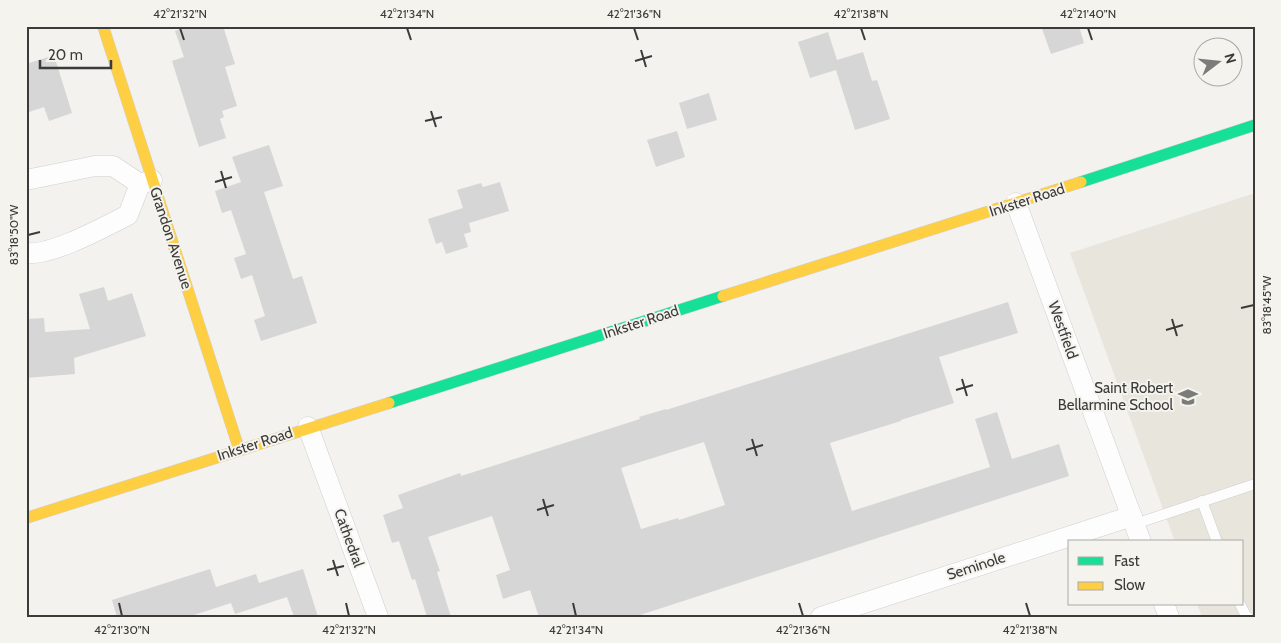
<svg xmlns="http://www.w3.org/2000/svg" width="1281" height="643" font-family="Cabin,sans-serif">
  <rect width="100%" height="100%" fill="#f3f2ef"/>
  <path fill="#e8e5dd" d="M 1255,193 L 1255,617 L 1202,617 L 1197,604 L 1242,604 L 1242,542 L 1175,542 L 1070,253 Z"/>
  <g fill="#d7d6d6" fill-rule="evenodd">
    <path d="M 191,26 L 223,26 L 235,64 L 225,67 L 237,106 L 222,111 L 224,117 L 220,119 L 226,138 L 199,147 L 172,61 L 184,57 L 175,31 Z"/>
    <path d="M 1041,26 L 1079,26 L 1084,43 L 1051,54 Z"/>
    <path d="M 828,32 L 837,60 L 863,52 L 872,81 L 877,80 L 890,119 L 855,130 L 836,70 L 810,78 L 798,42 Z"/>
    <path d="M 54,55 L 72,113 L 49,121 L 44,107 L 26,113 L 26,64 Z"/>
    <path d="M 709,93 L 717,120 L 687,129 L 679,103 Z"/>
    <path d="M 677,131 L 685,157 L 656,167 L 647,140 Z"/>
    <path d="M 269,145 L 283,186 L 264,192 L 293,279 L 302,276 L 317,323 L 261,341 L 254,320 L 265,316 L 252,275 L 241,279 L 234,258 L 246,254 L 231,210 L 222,213 L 215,191 L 241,182 L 232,157 Z"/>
    <path d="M 500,182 L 509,211 L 469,223 L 471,232 L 464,234 L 468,247 L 446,254 L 442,242 L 436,244 L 428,219 L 463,208 L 457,190 L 481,183 L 483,187 Z"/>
    <path d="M 104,287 L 108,301 L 132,293 L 146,336 L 74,358 L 75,374 L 26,378 L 26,319 L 44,318 L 45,332 L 90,329 L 79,294 Z"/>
    <path d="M 1008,302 L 1018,333 L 939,357 L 954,403 L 901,420 L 901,421 L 830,443 L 852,511 L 990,467 L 975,419 L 997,412 L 1012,459 L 1059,444 L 1069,476 L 634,617 L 539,617 L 530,590 L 503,599 L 496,575 L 510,570 L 492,516 L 428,537 L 440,571 L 437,572 L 451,617 L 427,617 L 415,579 L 412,580 L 399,541 L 392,543 L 383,515 L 403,508 L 398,495 L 460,473 L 461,476 L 640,419 L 639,417 L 666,409 L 666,410 ZM 704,442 L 725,505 L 679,520 L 678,518 L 641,529 L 621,468 Z"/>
    <path d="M 210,569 L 216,587 L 256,574 L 259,583 L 303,569 L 318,617 L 294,617 L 287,597 L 235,614 L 231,603 L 188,617 L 117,617 L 112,600 Z"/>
  </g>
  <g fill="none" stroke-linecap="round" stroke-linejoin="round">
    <defs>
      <g id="lane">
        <path d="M 1202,501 L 1217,542"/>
        <path d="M 1135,524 L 1255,484"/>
        <path d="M 1240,604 L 1246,616 L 1248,617"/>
      </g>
      <g id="street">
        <path d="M 26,180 L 95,166 L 113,166 L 140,184"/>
        <path d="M 1016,203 L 1141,542"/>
        <path d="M 26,253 C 52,256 104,227 128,215 L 140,184 L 152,180"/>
        <path d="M 308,427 L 378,617"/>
        <path d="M 1164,604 L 1169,617"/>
        <path d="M 821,617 L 1132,516"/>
      </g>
      <g id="fast">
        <path d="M 1081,182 L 1255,125"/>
        <path d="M 389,403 L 723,296"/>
      </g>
      <g id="slow">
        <path d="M 103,26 L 239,449"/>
        <path d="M 723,296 L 1081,182"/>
        <path d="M 26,518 L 389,403"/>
      </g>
    </defs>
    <use href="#lane" stroke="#d0cfce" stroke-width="11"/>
    <use href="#street" stroke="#d0cfce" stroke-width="21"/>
    <use href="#fast" stroke="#d0cfce" stroke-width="12"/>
    <use href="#slow" stroke="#d0cfce" stroke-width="12"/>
    <use href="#lane" stroke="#fdfdfd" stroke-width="10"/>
    <use href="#street" stroke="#fdfdfd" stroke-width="20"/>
    <use href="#fast" stroke="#16e098" stroke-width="11"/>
    <use href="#slow" stroke="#ffcf43" stroke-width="11"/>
  </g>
  <path fill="none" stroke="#3b3b39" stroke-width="2" d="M 180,28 L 184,40M 407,28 L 411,40M 634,28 L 638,40M 861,28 L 865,40M 1088,28 L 1092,40M 641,50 L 646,67M 635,61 L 652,56M 431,111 L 436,127M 425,121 L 442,117M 221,171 L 226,188M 215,182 L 232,177M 28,235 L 40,232M 1241,308 L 1254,305M 1172,319 L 1177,336M 1166,330 L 1183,325M 962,379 L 967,396M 956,390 L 973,385M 752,439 L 757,456M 746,450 L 763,445M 543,499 L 548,516M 537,510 L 554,505M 333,560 L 338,576M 327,570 L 344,566M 119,603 L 122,616M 346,603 L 349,616M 573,603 L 576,616M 799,603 L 803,616M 1026,603 L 1030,616"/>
  <defs>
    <symbol id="school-bare" viewBox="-9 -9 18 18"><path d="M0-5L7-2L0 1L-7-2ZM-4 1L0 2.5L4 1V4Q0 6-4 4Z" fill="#7b7b79" stroke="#f4f3ee" stroke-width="2.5" paint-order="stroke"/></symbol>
  </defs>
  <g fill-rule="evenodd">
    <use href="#school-bare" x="1174" y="383" width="28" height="28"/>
  </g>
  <g text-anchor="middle" stroke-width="4" stroke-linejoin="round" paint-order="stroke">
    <g font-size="15" fill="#3b3b39" stroke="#f4f3ee">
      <text transform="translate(1027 200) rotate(-18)" y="5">Inkster Road</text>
      <text transform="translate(171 238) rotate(72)" y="5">Grandon Avenue</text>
      <text transform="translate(641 322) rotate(-18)" y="5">Inkster Road</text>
      <text transform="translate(1063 330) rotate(70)" y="5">Westfield</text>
      <text transform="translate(255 444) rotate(-18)" y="5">Inkster Road</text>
      <text transform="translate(349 538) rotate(70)" y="5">Cathedral</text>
      <text transform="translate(976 566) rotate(-18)" y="5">Seminole</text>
    </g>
    <g font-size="15" fill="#3b3b39" stroke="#f4f3ee" text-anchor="end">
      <text x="1173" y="393">Saint Robert<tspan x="1173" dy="17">Bellarmine School</tspan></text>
    </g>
  </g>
  <rect width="1281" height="643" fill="none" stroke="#f4f3ee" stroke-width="55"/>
  <rect x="1068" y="540" width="175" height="65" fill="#f4f3ee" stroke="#aaa9a6"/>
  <rect x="1078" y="557" width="25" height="8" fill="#16e098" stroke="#aaa9a6"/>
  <text x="1114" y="566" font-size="15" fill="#3b3b39">Fast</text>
  <rect x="1078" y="582" width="25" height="8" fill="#ffcf43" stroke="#aaa9a6"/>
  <text x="1114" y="590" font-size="15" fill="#3b3b39">Slow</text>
  <g transform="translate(1218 62) rotate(74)"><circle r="24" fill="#f4f3ee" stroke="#aaa9a6"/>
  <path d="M0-4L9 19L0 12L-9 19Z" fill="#7b7b79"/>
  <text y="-8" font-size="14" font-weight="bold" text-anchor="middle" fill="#3b3b39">N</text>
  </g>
  <path d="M40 60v8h71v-8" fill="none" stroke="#3b3b39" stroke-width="2.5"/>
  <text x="48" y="60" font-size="15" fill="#3b3b39" stroke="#f4f3ee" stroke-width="4" paint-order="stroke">20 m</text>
  <rect x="28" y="28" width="1226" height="588" fill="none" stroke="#3b3b39" stroke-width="2"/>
  <g font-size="12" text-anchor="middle" fill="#3b3b39">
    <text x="180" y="18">42°21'32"N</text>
    <text x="407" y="18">42°21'34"N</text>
    <text x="634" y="18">42°21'36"N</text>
    <text x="861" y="18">42°21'38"N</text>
    <text x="1088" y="18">42°21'40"N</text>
    <text transform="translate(14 235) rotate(-90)" y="4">83°18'50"W</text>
    <text transform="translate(1267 305) rotate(-90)" y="4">83°18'45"W</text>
    <text x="122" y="634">42°21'30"N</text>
    <text x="349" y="634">42°21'32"N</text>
    <text x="576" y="634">42°21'34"N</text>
    <text x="803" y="634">42°21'36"N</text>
    <text x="1030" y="634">42°21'38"N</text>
  </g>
</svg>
